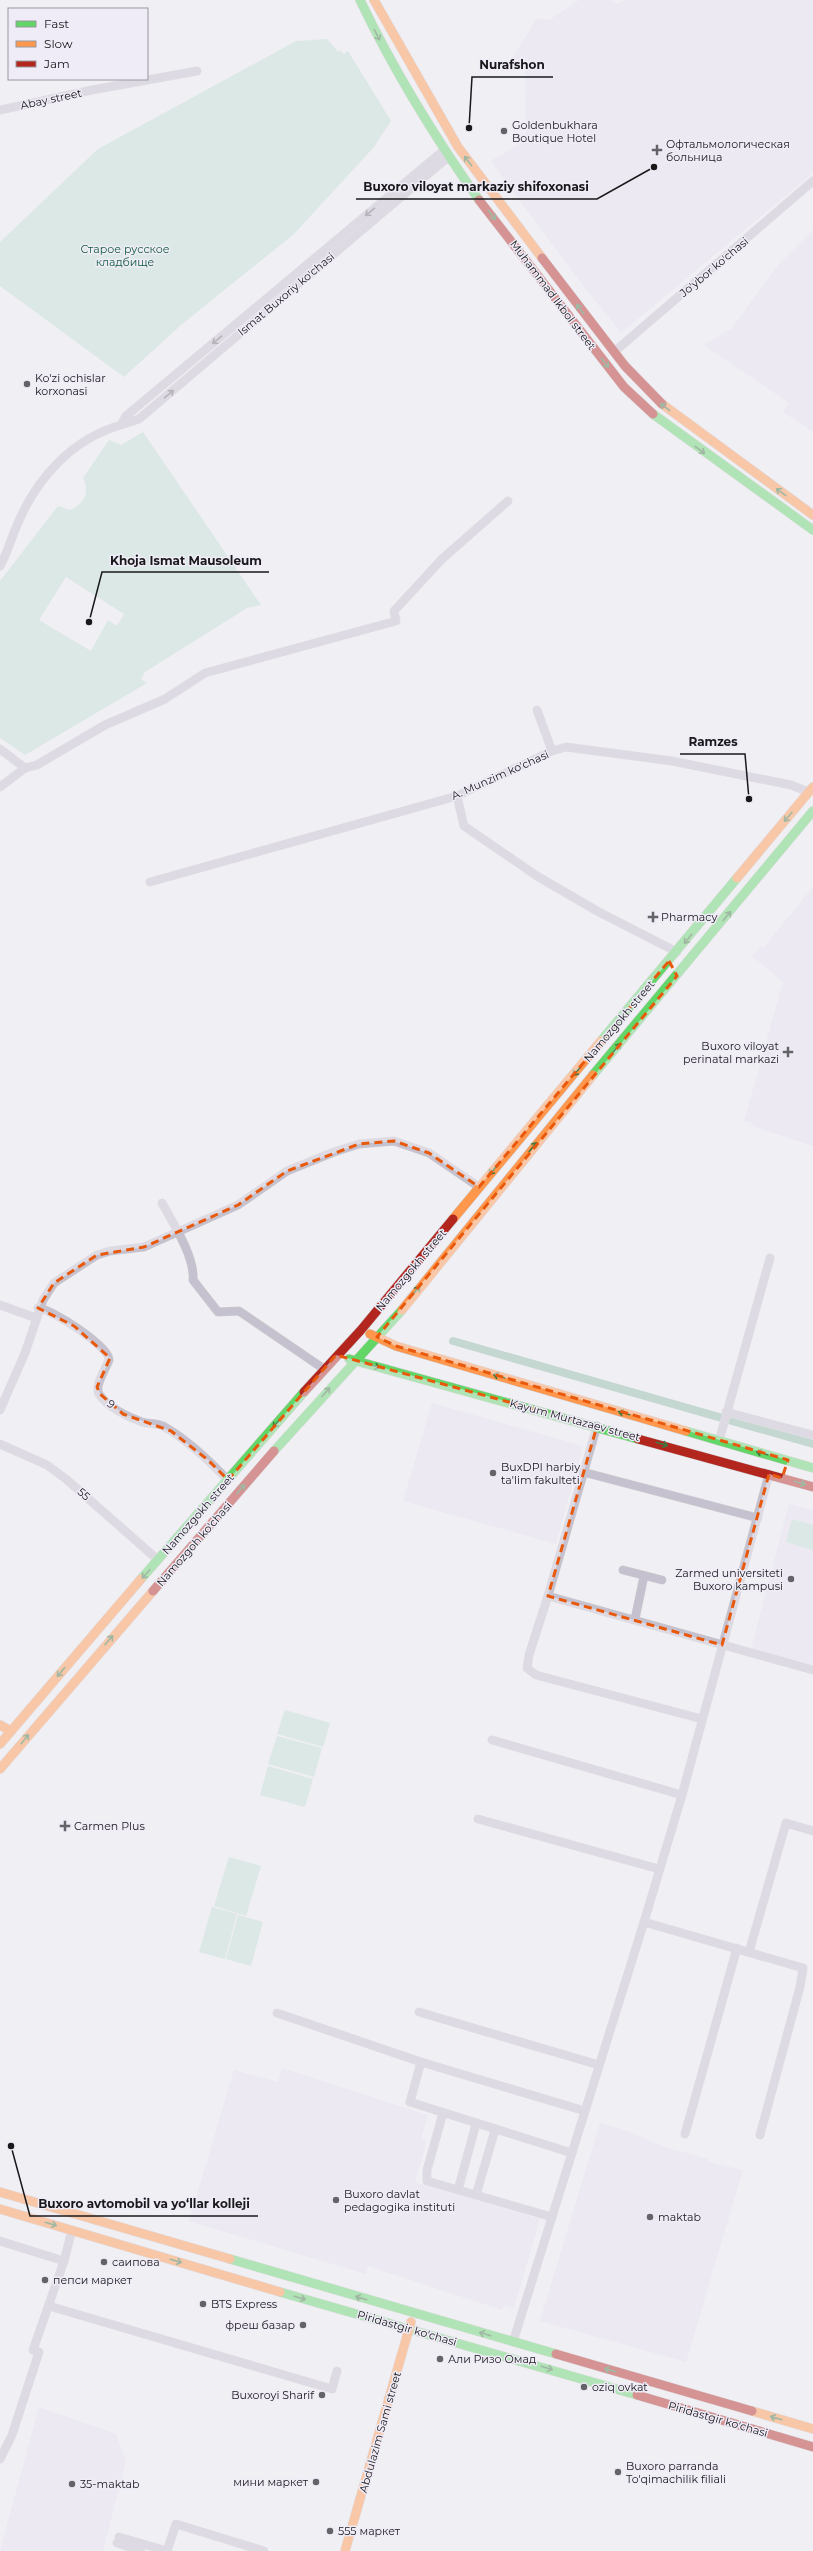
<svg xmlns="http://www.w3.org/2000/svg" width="813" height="2551" font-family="Montserrat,sans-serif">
  <rect width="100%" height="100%" fill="#f0eff4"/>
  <g fill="#e6e3ef">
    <path d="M 579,0 L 609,0 L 617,4 L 626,0 L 813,0 L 813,173 L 621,333 L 577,278 L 491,161 L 526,140 L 525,68 L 513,57 L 537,18 L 549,20 Z"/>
    <path d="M 813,230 L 813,432 L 783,412 L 789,403 L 704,345 L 732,328 L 778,265 Z"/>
    <path d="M 812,888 L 813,888 L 813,1146 L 751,1126 L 751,1123 L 744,1121 L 783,982 L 752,956 L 761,946 L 763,948 Z"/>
    <path d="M 432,1403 L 583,1446 L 556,1544 L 403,1501 Z"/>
    <path d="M 789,1504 L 813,1510 L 813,1664 L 751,1649 Z"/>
    <path d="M 282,2068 L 428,2115 L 421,2139 L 427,2140 L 415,2182 L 540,2219 L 514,2308 L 504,2305 L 502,2310 L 368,2266 L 366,2274 L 189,2221 L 234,2070 L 278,2082 Z"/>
    <path d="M 600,2123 L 625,2130 L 665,2147 L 708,2159 L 708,2162 L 743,2170 L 686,2362 L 540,2321 Z"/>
    <path d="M 39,2407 L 116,2434 L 126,2461 L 103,2551 L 0,2551 Z"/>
  </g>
  <g fill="#c3e0d2" fill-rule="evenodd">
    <path d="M 327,39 L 338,52 L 340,50 L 344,54 L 348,51 L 391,121 L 374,147 L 294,234 L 181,325 L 124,377 L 0,286 L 0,242 L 98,149 L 296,41 Z"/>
    <path d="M 143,432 L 261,605 L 247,608 L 145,672 L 141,679 L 147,683 L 25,755 L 0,738 L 0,581 L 58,506 L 70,510 C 85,503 90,493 83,478 L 109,440 L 121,445 ZM 66,577 L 124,614 L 117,626 L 108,620 L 91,651 L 39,620 Z"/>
    <path d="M 792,1519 L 813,1525 L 813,1550 L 786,1542 Z"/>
    <path d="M 285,1710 L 330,1723 L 323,1747 L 277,1734 Z"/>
    <path d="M 277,1736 L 322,1748 L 314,1777 L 268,1764 Z"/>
    <path d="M 268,1766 L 313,1779 L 305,1807 L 260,1795 Z"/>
    <path d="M 229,1857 L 261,1866 L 246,1916 L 214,1906 Z"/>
    <path d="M 212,1907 L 237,1914 L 225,1959 L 199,1952 Z"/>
    <path d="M 238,1915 L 263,1922 L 251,1966 L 226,1959 Z"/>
  </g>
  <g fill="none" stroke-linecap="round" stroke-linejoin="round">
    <path stroke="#90bba7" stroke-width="8" d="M 453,1341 L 813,1444"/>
    <defs>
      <g id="street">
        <path d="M 0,110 L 92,90 L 197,71"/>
        <path d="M 443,151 L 126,416 L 121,425 L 139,419 L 447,158 L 449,160"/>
        <path d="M 614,352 L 813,181"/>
        <path d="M 0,566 C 8,552 11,538 18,523 C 37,478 72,439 121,425"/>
        <path d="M 537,710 L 552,751"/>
        <path d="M 0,749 L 25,768 L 37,765 L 105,725 L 165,699 L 205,673 L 396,621 L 394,611 L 442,559 L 508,501"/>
        <path d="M 0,787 L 25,768"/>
        <path d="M 457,796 L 464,826 L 537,876 L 597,911 L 677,952"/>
        <path d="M 150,882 L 457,796 L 552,751 L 566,747 L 672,761 L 791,785 L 809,792"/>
        <path d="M 162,1203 C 173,1223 195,1257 193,1280 L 218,1312 L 239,1311 L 324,1369"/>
        <path d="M 0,1305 L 36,1318"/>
        <path d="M 38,1308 C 52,1309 110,1347 109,1360 C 106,1369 94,1385 99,1394 C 107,1407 128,1417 142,1422 C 149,1424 157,1423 163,1426 C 188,1440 208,1460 228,1480"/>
        <path d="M 0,1410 L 25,1353 L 43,1300 L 54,1283 L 97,1255 L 110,1251 L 144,1247 L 238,1205 L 287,1171 L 334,1152 L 359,1144 L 394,1141 L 429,1153 L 479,1187"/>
        <path d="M 726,1412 L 812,1435"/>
        <path d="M 597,1426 L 548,1596 L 813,1670"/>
        <path d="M 719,1441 L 770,1258"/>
        <path d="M 0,1444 L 47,1465 L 66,1479 L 158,1560"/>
        <path d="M 583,1472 L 758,1518"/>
        <path d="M 623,1570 L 662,1580"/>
        <path d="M 548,1596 L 529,1655 L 527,1668 L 536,1675 L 702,1719"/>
        <path d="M 635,1619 L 644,1576"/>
        <path d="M 492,1740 L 682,1795"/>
        <path d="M 478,1819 L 659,1869"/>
        <path d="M 644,1922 L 803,1968 L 800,1987 L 760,2135"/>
        <path d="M 749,1952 L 786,1823 L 813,1831"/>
        <path d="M 419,2012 L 599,2065"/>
        <path d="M 277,2013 L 421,2062 L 585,2111"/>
        <path d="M 421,2062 L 410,2102 L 572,2153"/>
        <path d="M 443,2113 L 427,2170 L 427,2181 L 552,2217"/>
        <path d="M 685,2134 L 737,1948"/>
        <path d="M 458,2190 L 476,2124"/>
        <path d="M 476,2195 L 495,2130"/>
        <path d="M 0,2241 L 64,2261 L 33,2350 L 39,2352 L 12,2435 L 0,2459"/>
        <path d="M 64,2261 L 72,2230"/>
        <path d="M 49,2306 L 332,2389 L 337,2371"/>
        <path d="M 513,2342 L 644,1922 L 682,1795 L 769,1474"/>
        <path d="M 119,2537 L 167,2551"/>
        <path d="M 117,2543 L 141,2551"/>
        <path d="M 167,2551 L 176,2524 L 264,2551"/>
      </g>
      <g id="fast">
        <path d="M 360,0 C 394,71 434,136 479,200"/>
        <path d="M 653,414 L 813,530"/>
        <path d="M 601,1041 L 737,878"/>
        <path d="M 593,1075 L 813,811"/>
        <path d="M 349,1359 L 638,1439"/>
        <path d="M 686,1431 L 813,1468"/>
        <path d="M 274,1451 L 402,1310"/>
        <path d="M 141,1579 L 304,1392"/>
        <path d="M 230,2259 L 556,2354"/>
        <path d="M 280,2292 L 637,2395"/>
      </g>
      <g id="slow">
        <path d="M 374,0 L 458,147 L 542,258"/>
        <path d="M 662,404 L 813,515"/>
        <path d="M 737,878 L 813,787"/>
        <path d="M 453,1219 L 601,1041"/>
        <path d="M 402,1310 L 593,1075"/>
        <path d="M 370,1334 L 396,1346 L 686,1431"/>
        <path d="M 0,1725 L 11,1731"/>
        <path d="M 0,1744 L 141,1579"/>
        <path d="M 0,1769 L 153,1591"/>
        <path d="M 0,2192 L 230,2259"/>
        <path d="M 0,2209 L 280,2292"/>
        <path d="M 752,2411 L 813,2429"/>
        <path d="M 345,2551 L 411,2322"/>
      </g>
      <g id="jam">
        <path d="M 479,200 L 624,387 L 653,414"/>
        <path d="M 542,258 L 625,366 L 662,404"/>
        <path d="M 304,1392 L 361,1330 L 453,1219"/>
        <path d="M 638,1439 L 813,1487"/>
        <path d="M 153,1591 L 274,1451"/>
        <path d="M 556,2354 L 752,2411"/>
        <path d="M 637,2395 L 813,2447"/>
      </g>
    </defs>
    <use href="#street" stroke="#cecdd0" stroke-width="9"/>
    <use href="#fast" stroke="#cecdd0" stroke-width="10"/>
    <use href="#slow" stroke="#cecdd0" stroke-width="10"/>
    <use href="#jam" stroke="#cecdd0" stroke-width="10"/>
    <use href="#street" stroke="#c6c1cf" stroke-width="8"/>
    <use href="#fast" stroke="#63d668" stroke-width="9"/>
    <use href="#slow" stroke="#ff974d" stroke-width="9"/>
    <use href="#jam" stroke="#b3261e" stroke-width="9"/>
  </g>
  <defs><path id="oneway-shaft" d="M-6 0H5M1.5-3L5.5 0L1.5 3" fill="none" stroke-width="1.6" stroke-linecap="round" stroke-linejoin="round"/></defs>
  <g stroke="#3e7742">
    <use href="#oneway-shaft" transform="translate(377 35) rotate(63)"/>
    <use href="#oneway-shaft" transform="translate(468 161) rotate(-127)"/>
    <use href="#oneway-shaft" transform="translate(492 215) rotate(52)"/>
    <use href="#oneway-shaft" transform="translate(580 309) rotate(-127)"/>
    <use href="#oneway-shaft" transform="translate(605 363) rotate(52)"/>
    <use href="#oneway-shaft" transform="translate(665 407) rotate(-143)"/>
    <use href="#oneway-shaft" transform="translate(700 450) rotate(37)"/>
    <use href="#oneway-shaft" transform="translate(781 492) rotate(-144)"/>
    <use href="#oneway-shaft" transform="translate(788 817) rotate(130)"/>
    <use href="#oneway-shaft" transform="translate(727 916) rotate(-50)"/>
    <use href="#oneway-shaft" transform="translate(688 939) rotate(129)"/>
    <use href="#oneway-shaft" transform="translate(617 1048) rotate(-50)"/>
    <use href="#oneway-shaft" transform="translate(577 1071) rotate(130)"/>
    <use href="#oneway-shaft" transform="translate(533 1147) rotate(-50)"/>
    <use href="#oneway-shaft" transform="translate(493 1170) rotate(129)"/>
    <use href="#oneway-shaft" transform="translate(416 1291) rotate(-51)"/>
    <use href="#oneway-shaft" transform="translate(374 1366) rotate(15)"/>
    <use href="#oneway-shaft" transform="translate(499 1376) rotate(-164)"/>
    <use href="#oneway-shaft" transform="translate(326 1392) rotate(-49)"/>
    <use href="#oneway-shaft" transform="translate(624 1413) rotate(-164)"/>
    <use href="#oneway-shaft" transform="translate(277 1423) rotate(130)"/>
    <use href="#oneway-shaft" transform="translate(662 1444) rotate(16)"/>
    <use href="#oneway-shaft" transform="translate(762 1453) rotate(-164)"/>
    <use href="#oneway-shaft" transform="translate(800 1483) rotate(16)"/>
    <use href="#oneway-shaft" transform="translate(241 1489) rotate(-50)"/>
    <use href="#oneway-shaft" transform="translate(146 1574) rotate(132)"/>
    <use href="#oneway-shaft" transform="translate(109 1640) rotate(-49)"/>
    <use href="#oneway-shaft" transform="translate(61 1672) rotate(130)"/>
    <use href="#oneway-shaft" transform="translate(25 1739) rotate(-51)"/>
    <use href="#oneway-shaft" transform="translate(51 2224) rotate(16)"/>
    <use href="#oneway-shaft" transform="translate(176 2261) rotate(16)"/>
    <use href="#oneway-shaft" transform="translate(300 2298) rotate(16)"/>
    <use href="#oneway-shaft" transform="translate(361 2298) rotate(-164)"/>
    <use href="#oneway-shaft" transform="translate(485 2334) rotate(-163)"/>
    <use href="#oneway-shaft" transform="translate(547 2368) rotate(17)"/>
    <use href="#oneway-shaft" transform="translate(610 2370) rotate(-164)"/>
    <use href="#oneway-shaft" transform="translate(776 2418) rotate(-164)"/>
  </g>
  <g stroke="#706c75">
    <use href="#oneway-shaft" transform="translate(370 212) rotate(140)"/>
    <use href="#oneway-shaft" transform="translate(217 340) rotate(140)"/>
    <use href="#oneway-shaft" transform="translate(169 394) rotate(-40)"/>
  </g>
  <path d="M0 0H813V2551H0ZM 669,961 L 677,976 L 377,1337 L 396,1346 L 788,1460 L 782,1478 L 769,1474 L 722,1645 L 548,1596 L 597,1426 L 336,1355 L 228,1480 L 208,1460 L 171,1431 L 123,1414 L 100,1394 L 97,1387 L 110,1358 L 74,1326 L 38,1308 L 54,1283 L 97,1255 L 144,1247 L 238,1205 L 287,1171 L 359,1144 L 394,1141 L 429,1153 L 479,1187 Z" fill="#f0eff4" fill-opacity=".55" fill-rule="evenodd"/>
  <path fill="none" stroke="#e8590c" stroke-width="3" stroke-dasharray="8 5" stroke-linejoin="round" d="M 669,961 L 677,976 L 377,1337 L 396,1346 L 788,1460 L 782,1478 L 769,1474 L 722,1645 L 548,1596 L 597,1426 L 336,1355 L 228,1480 L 208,1460 L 171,1431 L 123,1414 L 100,1394 L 97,1387 L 110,1358 L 74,1326 L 38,1308 L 54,1283 L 97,1255 L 144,1247 L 238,1205 L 287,1171 L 359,1144 L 394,1141 L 429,1153 L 479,1187 Z"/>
  <g fill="#646367" stroke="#efecf7" stroke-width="1.5">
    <circle cx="504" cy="131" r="4"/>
    <path d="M655 144h4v4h4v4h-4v4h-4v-4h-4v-4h4z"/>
    <circle cx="27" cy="384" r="4"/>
    <path d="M651 911h4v4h4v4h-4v4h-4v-4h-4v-4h4z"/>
    <path d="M786 1046h4v4h4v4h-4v4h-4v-4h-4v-4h4z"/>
    <circle cx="493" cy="1473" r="4"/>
    <circle cx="791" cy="1579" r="4"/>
    <path d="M63 1820h4v4h4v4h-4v4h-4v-4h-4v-4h4z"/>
    <circle cx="336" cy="2200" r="4"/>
    <circle cx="650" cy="2217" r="4"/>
    <circle cx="104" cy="2262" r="4"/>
    <circle cx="45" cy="2280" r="4"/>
    <circle cx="203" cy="2304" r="4"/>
    <circle cx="303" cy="2325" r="4"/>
    <circle cx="440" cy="2359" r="4"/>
    <circle cx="584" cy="2387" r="4"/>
    <circle cx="322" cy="2395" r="4"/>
    <circle cx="618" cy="2472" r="4"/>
    <circle cx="316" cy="2482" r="4"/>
    <circle cx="72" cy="2484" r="4"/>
    <circle cx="330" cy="2531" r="4"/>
  </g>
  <g text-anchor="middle" stroke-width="3" stroke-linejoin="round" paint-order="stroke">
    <g font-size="11" fill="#19181b" stroke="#efecf7">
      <text transform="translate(51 99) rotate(-12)" y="4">Abay street</text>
      <text transform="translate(714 267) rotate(-40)" y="4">Jo'ybor ko'chasi</text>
      <text transform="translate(286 294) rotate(-40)" y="4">Ismat Buxoriy ko'chasi</text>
      <text transform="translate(553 295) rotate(53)" y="4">Muhammad Ikbol street</text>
      <text transform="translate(500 775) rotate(-24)" y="4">A. Munzim ko'chasi</text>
      <text transform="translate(619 1021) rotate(-50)" y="4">Namozgokh street</text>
      <text transform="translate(411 1270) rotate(-50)" y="4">Namozgokh street</text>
      <text transform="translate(111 1404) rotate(39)" y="4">9</text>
      <text transform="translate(575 1420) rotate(15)" y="4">Kayum Murtazaev street</text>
      <text transform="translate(84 1494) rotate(41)" y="4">55</text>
      <text transform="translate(198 1514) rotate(-49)" y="4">Namozgokh street</text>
      <text transform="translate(194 1544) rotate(-49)" y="4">Namozgoh ko'chasi</text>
      <text transform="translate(407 2328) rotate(16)" y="4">Piridastgir ko'chasi</text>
      <text transform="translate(718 2419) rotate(16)" y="4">Piridastgir ko'chasi</text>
      <text transform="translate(380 2432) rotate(-74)" y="4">Abdulazim Sami street</text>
    </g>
    <g font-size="11" fill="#19181b" stroke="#efecf7" text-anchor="start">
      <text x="512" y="129">Goldenbukhara<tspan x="512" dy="13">Boutique Hotel</tspan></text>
      <text x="666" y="148">Офтальмологическая<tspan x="666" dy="13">больница</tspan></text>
      <text x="35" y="382">Ko'zi ochislar<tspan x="35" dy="13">korxonasi</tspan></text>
      <text x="661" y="921">Pharmacy</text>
      <text x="779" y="1050" text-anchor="end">Buxoro viloyat<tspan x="779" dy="13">perinatal markazi</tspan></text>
      <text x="501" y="1471">BuxDPI harbiy<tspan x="501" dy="13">ta'lim fakulteti</tspan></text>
      <text x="783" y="1577" text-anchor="end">Zarmed universiteti<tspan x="783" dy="13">Buxoro kampusi</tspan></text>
      <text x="74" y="1830">Carmen Plus</text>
      <text x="344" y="2198">Buxoro davlat<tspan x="344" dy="13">pedagogika instituti</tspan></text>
      <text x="658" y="2221">maktab</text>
      <text x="112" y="2266">саипова</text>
      <text x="53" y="2284">пепси маркет</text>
      <text x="211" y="2308">BTS Express</text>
      <text x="295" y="2329" text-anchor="end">фреш базар</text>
      <text x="448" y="2363">Али Ризо Омад</text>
      <text x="592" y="2391">oziq ovkat</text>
      <text x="314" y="2399" text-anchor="end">Buxoroyi Sharif</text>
      <text x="626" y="2470">Buxoro parranda<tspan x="626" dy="13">To'qimachilik filiali</tspan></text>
      <text x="308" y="2486" text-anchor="end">мини маркет</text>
      <text x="80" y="2488">35-maktab</text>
      <text x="338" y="2535">555 маркет</text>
    </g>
    <g font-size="11" fill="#0f5c3e" stroke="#efecf7">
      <text x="125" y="253">Старое русское<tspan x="125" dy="13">кладбище</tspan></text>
    </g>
  </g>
  <path fill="none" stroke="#19181b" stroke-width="1.5" d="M469 128L472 77H553M654 167L597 199H356M89 622L102 572H269M749 799L745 754H680M11 2146L30 2216H258"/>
  <g fill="#19181b" stroke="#efecf7" stroke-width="1.5">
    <circle cx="469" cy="128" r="4"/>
    <circle cx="654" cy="167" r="4"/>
    <circle cx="89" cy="622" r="4"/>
    <circle cx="749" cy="799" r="4"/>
    <circle cx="11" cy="2146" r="4"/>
  </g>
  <g font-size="12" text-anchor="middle" font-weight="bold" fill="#19181b" stroke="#efecf7" stroke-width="3" stroke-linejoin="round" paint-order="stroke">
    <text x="512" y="69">Nurafshon</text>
    <text x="476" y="191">Buxoro viloyat markaziy shifoxonasi</text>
    <text x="186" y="565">Khoja Ismat Mausoleum</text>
    <text x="713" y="746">Ramzes</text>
    <text x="144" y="2208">Buxoro avtomobil va yo‘llar kolleji</text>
  </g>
  <rect x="8" y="8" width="140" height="72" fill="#efecf7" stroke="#99979f"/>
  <rect x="16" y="21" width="20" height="6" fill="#63d668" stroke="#99979f"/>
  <text x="44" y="28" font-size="12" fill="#19181b">Fast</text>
  <rect x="16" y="41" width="20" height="6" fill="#ff974d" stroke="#99979f"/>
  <text x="44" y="48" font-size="12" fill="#19181b">Slow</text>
  <rect x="16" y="61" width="20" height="6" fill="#b3261e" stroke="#99979f"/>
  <text x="44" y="68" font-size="12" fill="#19181b">Jam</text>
</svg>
